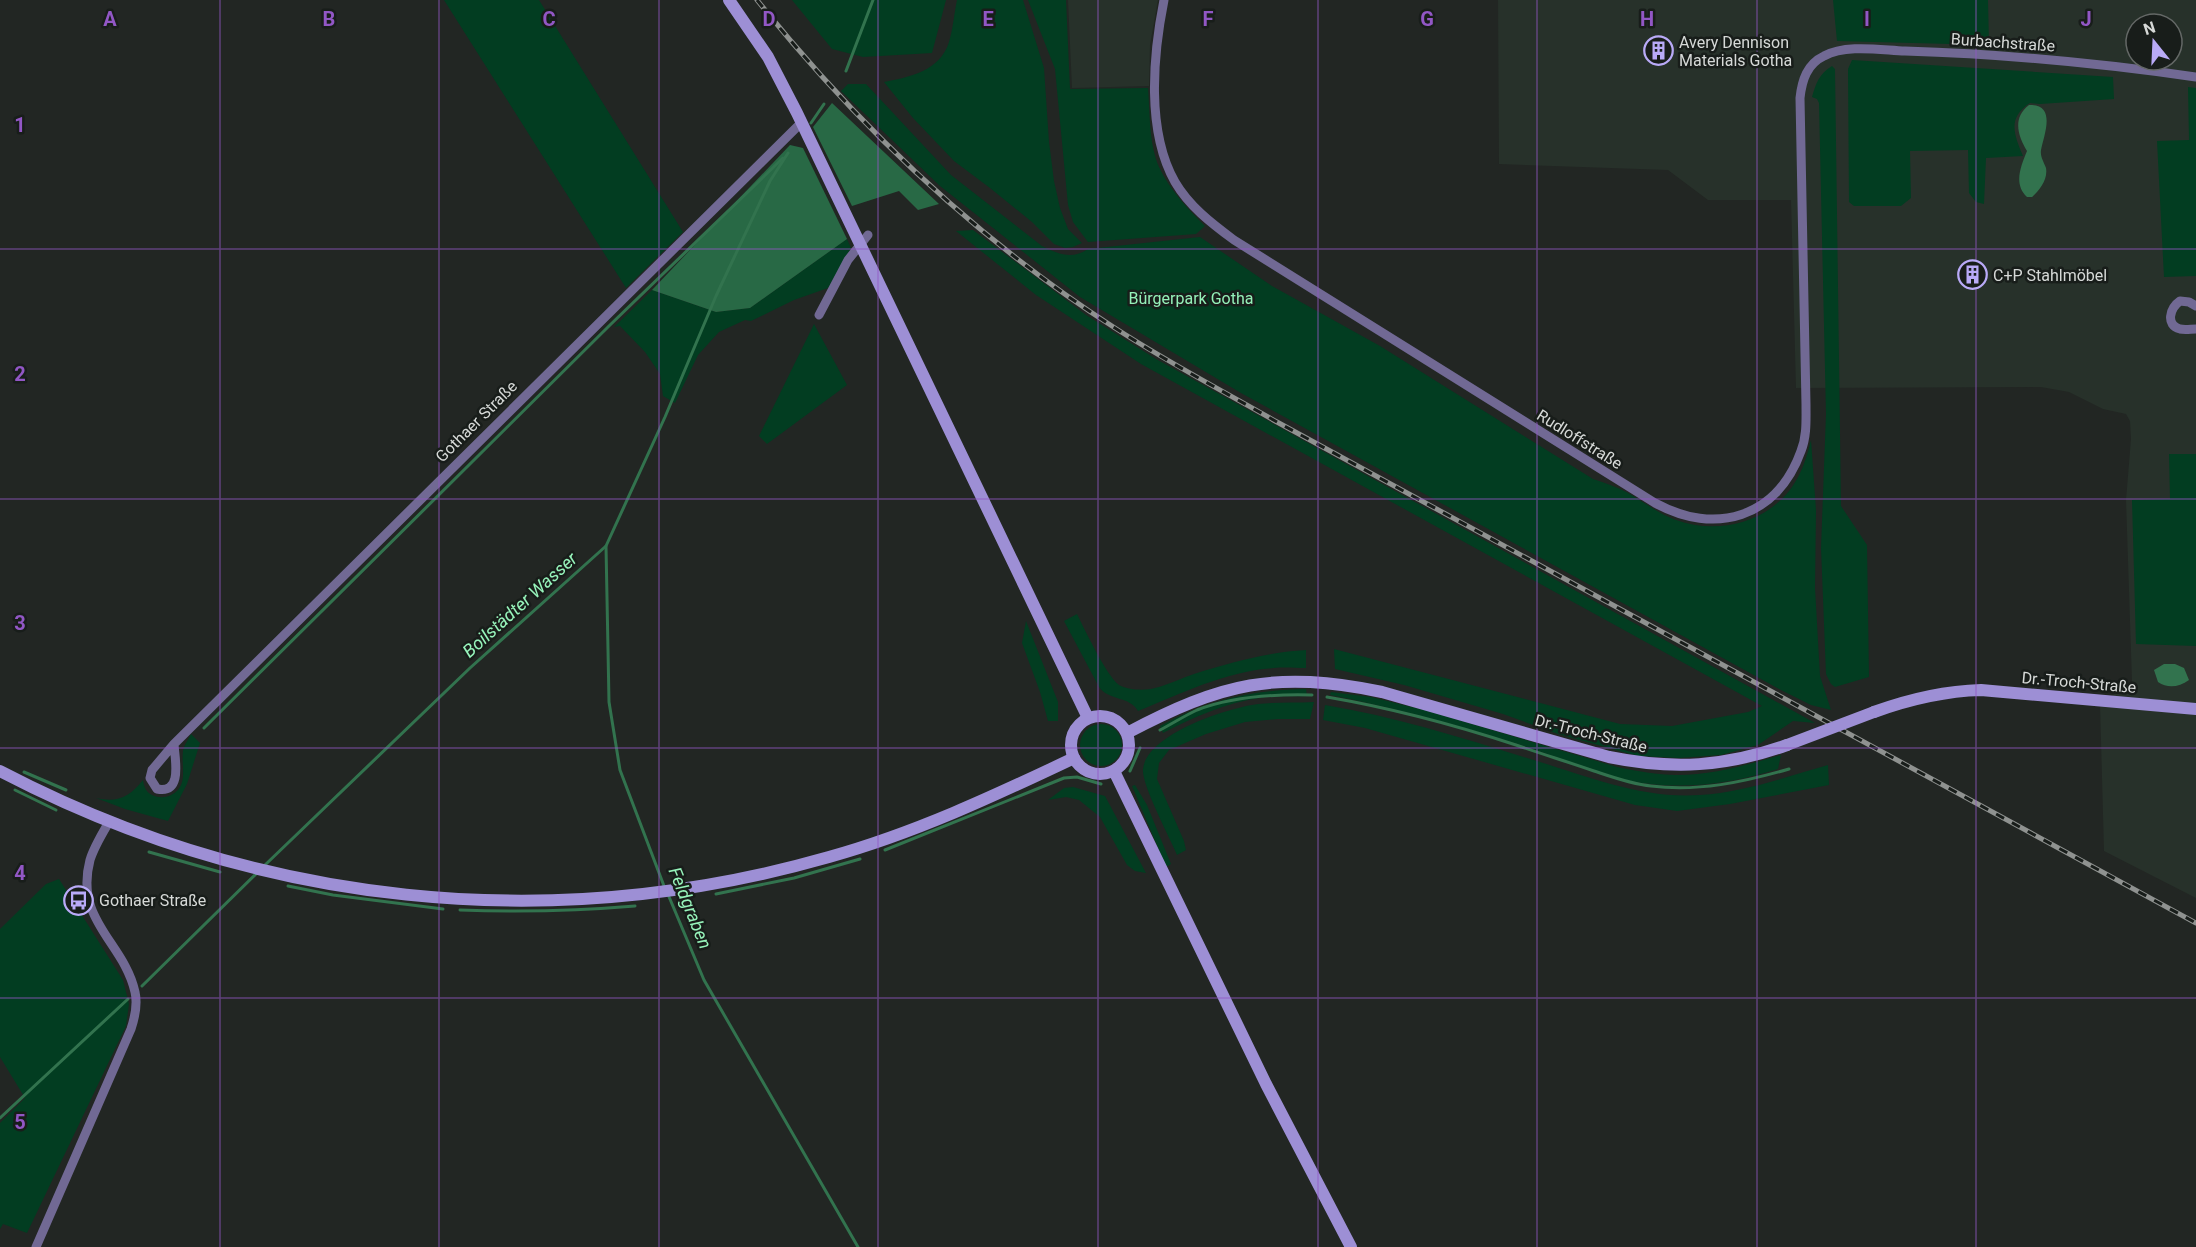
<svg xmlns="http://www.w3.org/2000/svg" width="2196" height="1247" font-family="Roboto,sans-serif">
  <rect width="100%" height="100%" fill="#222623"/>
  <g fill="#27312a" fill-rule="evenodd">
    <path d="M 1068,0 L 1158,0 L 1150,45 L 1149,86 L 1072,88 Z"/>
    <path d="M 1498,0 L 2196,0 L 2196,898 L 2104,851 L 2100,704 L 2132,682 L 2126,500 L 2131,439 L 2130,421 L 2126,414 L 2103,409 L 2069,392 L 2041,387 L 1796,388 L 1791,200 L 1708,200 L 1668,170 L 1499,164 ZM 2136,24 L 2172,24 L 2172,60 L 2136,60 Z"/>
  </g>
  <g fill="#023d21">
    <path d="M 444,0 L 539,0 L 683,232 L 626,288 Z"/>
    <path d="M 792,0 L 946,0 L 932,53 L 863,57 L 832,49 Z"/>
    <path d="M 957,0 L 1023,0 L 1044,68 L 1049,142 L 1054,181 L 1060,208 L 1068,229 L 1082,243 L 1073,247 L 1065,248 L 1054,244 L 1032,222 L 990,188 L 954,161 L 913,118 L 884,82 C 910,77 940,71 949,42 C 953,29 954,14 957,0 Z"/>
    <path d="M 1028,0 L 1066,0 L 1070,89 L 1148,88 C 1150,113 1149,144 1159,167 C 1170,190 1187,208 1205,226 L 1196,234 L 1088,242 L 1073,222 L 1068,205 L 1055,69 Z"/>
    <path d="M 1833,0 L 1988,0 L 1989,45 L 1837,41 Z"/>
    <path d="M 1852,60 L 2113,77 L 2114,99 L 2040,104 L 2030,103 C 2007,118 2014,134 2023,156 L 1986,158 L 1984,204 L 1976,202 L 1969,193 L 1968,150 L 1910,151 L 1911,198 L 1901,206 L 1854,206 L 1849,202 L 1848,69 Z"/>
    <path d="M 1832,66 L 1835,69 L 1841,506 L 1867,545 L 1869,677 L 1835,687 L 1831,684 L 1826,674 L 1821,548 L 1826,414 L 1819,103 L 1817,99 L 1812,97 C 1816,83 1819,74 1832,66 Z"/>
    <path d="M 848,84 L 866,84 L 951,175 L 1042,246 C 1058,254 1072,260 1088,249 L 1200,237 L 1272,286 L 1380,346 L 1593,479 C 1605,483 1617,487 1628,493 C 1644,502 1659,514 1676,520 C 1717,535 1767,523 1792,487 C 1802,473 1807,456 1811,440 L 1816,510 L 1815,588 L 1820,676 L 1831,710 L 1811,705 L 1781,690 L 1241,393 L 1080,297 L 940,186 L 841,91 Z"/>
    <path d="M 2188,87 L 2196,88 L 2196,276 L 2164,277 L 2157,141 L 2189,140 Z"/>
    <path d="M 973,230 L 1086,315 L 1156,359 L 1815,723 L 1793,721 L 1758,745 L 1721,755 L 1679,758 L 1638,756 L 1558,734 L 1503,714 L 1404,685 L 1335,669 L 1334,649 L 1620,724 L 1672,726 L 1748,712 L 1762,706 L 1141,364 L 1036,295 L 956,231 Z"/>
    <path d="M 847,239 L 851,248 L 828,288 L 794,300 L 751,321 L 745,320 L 719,332 L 698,355 L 675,403 L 663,396 L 660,374 L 645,352 L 620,326 L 614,327 L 652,290 L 716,312 L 750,308 Z"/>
    <path d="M 814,324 L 847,385 L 767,444 L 759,436 Z"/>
    <path d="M 2169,454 L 2196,454 L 2196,646 L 2136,644 L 2132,500 L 2170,499 Z"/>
    <path d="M 1077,614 C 1085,630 1106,675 1119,685 C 1127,690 1145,691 1155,688 C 1168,685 1181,678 1194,674 C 1229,663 1269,652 1306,650 L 1306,668 C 1296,668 1285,667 1274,668 C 1226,671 1182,693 1138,711 C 1130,696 1109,701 1099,687 L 1064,621 Z"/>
    <path d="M 1026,621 L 1058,702 L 1058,721 L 1048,721 L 1040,692 L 1022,643 Z"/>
    <path d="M 1306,689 L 1307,696 C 1292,697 1275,695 1260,698 C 1225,703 1194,717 1163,733 L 1160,726 C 1208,700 1251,690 1306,689 Z"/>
    <path d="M 1331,692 L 1371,697 L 1428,711 L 1617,767 C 1637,771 1657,775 1677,775 C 1713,775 1747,765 1781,755 L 1778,769 C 1738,782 1693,789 1651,784 C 1608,780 1565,759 1524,746 C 1460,726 1396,708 1330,695 Z"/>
    <path d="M 1314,702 L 1310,719 L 1278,719 L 1245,722 L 1206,734 L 1169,750 L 1159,763 L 1157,779 L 1184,841 L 1186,850 L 1177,855 C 1170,838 1141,784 1143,769 C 1147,734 1227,708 1258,704 C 1276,702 1295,703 1314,702 Z"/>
    <path d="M 1325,705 C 1398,717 1469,740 1540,762 C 1592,778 1644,799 1700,795 C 1744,792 1786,777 1828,765 L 1829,785 L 1730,804 L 1677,811 L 1635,805 L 1365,728 L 1323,720 Z"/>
    <circle cx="1101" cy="745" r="21"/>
    <path d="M 191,734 L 200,743 L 187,784 L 168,821 L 125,809 L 96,798 C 117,803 130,797 143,780 C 144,787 146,792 152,795 C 159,798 165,798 171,795 C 189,786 181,768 183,751 C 184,745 188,740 191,734 Z"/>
    <path d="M 1135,785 L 1147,805 L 1171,864 L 1166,867 L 1132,786 Z"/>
    <path d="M 1073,787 L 1105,796 L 1146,873 L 1135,871 L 1127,865 L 1100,817 L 1079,800 L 1066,797 L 1048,800 L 1064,788 Z"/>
    <path d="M 59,879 L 123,980 L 129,1004 L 126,1026 L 27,1233 L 3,1224 L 0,1229 L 0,1123 L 25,1098 L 0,1057 L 0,929 L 46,884 Z"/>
  </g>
  <g fill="#286945">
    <path d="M 832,103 L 939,204 L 918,210 L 899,191 L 852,206 L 813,127 Z"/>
    <path d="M 790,145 L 803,148 L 847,239 L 750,308 L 716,312 L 652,290 Z"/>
  </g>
  <g fill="#32734e">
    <path d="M 2029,105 C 2057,104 2044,135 2041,150 C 2040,157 2044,162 2046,168 C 2048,179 2040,190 2032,197 L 2027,197 C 2013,184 2021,166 2027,151 C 2018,136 2012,118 2029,105 Z"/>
    <path d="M 2164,664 L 2175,664 L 2184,668 L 2189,680 C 2179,687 2168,689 2158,682 L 2154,670 Z"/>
  </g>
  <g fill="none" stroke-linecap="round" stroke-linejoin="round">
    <g stroke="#32734e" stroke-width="3">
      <path d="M 846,71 L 873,0"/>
      <path d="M 811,123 L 824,104"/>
      <path d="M 606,546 L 609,702 L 620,770 L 664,886"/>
      <path d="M 1327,697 C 1391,708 1455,725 1516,745 C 1542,754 1568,762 1594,771 C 1612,777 1631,784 1651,786 C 1698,792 1744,782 1789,769"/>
      <path d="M 204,728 L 610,325 L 783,158"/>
      <path d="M 1160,730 C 1172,724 1184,716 1197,710 C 1233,696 1274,694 1312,695"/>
      <path d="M 1130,771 L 1140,748"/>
      <path d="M 24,772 L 66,790"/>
      <path d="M 15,790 L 56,810"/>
      <path d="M 885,850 L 1064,778 L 1077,777 L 1101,784"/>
      <path d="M 149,852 L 220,872"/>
      <path d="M 265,865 L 470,668 L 606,546 L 665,417 L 716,296 L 770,181 L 788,153"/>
      <path d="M 288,886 L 333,895 L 443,909"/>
      <path d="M 667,892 L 704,980 L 858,1247"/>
      <path d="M 716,894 L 794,878 L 860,859"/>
      <path d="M 460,910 C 518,912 576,911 635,906"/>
      <path d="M 142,986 L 258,872"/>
      <path d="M 0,1118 L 128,999"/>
    </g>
    <g stroke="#716994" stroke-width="9">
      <path d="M 1164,0 C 1153,55 1146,131 1175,182 C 1189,206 1211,223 1234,240 L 1655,503 C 1715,536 1777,518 1801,451 C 1807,436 1806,420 1806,405 L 1800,98 C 1802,80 1807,64 1824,56 C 1846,44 1880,50 1905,51 C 2002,54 2100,63 2196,77"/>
      <path d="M 2196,306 L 2189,302 L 2180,301 C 2170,308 2165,325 2180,329 C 2185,330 2191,329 2196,329"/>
      <path d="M 819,315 L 848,260 L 868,235"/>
      <path d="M 174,744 C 175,760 183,794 157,789 L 150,778 L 152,770 L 174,744 L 802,122"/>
      <path d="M 36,1247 L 131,1029 C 135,1017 138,1005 135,992 C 124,942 74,921 90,860 C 94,847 102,834 109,822"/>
    </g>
    <g stroke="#9d8fd5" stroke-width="12">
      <path d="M 729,0 L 768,57 L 797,113 L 1088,718"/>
      <path d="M 1874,712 C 1910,699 1943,691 1981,690 L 2196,709"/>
      <circle cx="1100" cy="745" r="29"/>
      <path d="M 1127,733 C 1222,683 1275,670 1382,692 L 1609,757 C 1673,770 1726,767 1787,745"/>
      <path d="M 0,771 C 258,906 549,937 829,857 C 915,833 994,796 1074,758"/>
      <path d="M 1114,771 L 1266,1084 L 1351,1247"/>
    </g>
    <defs>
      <path id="rail" d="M 757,0 C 859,127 978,240 1115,328 C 1167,362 1223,391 1277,422 L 2196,923"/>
    </defs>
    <use href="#rail" stroke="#8f9290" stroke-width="5"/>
    <use href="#rail" stroke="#181d1a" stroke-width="3" stroke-dasharray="9" stroke-linecap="butt"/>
    <path stroke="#9d8fd5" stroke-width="12" d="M 1787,745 L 1874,712"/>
  </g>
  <path fill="none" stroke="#9257c5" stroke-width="1.5" stroke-opacity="0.55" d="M 220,0 L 220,1247M 439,0 L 439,1247M 659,0 L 659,1247M 878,0 L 878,1247M 1098,0 L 1098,1247M 1318,0 L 1318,1247M 1537,0 L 1537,1247M 1757,0 L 1757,1247M 1976,0 L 1976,1247M 0,249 L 2196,249M 0,499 L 2196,499M 0,748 L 2196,748M 0,998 L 2196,998"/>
  <defs>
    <symbol id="building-ring" viewBox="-11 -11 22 22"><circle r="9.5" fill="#181d1a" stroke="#b9aaf7" stroke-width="1.5"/><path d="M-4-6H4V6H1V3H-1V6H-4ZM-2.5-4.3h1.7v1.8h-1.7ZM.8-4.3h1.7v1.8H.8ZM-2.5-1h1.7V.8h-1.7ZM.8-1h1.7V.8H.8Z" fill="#b9aaf7"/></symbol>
    <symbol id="bus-ring" viewBox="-11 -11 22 22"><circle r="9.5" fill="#181d1a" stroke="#b9aaf7" stroke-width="1.5"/><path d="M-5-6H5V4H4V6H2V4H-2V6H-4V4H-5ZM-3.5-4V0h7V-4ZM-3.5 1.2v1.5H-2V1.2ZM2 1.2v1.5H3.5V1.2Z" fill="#b9aaf7"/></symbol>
  </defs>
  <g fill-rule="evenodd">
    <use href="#building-ring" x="1642" y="34" width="33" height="33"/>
    <use href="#building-ring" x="1956" y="258" width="33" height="33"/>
    <use href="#bus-ring" x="62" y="884" width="33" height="33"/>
  </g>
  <g text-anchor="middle" stroke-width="5" stroke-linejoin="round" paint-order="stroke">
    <g font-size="16" fill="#d6d9d7" stroke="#181d1a" text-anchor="start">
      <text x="1679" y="48">Avery Dennison<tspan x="1679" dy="18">Materials Gotha</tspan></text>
      <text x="1993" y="281">C+P Stahlmöbel</text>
      <text x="99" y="906">Gothaer Straße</text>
    </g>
    <g font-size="16" fill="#d6d9d7" stroke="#181d1a">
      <text transform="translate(2003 42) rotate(4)" y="6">Burbachstraße</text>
      <text transform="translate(476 421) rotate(-45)" y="6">Gothaer Straße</text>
      <text transform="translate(1580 439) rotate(32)" y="6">Rudloffstraße</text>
      <text transform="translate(2079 682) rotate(5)" y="6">Dr.-Troch-Straße</text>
      <text transform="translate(1591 733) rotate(14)" y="6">Dr.-Troch-Straße</text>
    </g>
    <g font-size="16" fill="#94f0b8" stroke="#181d1a">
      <text x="1191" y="304">Bürgerpark Gotha</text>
    </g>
    <g font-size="18" font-style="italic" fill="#97f4bb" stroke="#181d1a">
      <text transform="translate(520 605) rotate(-42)" y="6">Boilstädter Wasser</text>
      <text transform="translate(690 908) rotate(68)" y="6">Feldgraben</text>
    </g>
  </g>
  <g font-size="20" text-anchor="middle" font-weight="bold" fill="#9257c5" stroke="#181d1a" stroke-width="5" stroke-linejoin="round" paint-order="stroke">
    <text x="110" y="26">A</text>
    <text x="329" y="26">B</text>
    <text x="549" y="26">C</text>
    <text x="769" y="26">D</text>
    <text x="988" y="26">E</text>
    <text x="1208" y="26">F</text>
    <text x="1427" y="26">G</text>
    <text x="1647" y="26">H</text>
    <text x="1867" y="26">I</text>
    <text x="2086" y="26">J</text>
    <text x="20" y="132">1</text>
    <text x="20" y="381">2</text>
    <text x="20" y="630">3</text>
    <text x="20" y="880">4</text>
    <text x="20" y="1129">5</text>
  </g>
  <g transform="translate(2154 42) rotate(342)"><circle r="28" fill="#181d1a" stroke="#646866" stroke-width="1.5"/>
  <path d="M0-4.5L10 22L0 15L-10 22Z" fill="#b9aaf7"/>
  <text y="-9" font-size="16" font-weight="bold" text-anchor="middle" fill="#d6d9d7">N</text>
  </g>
</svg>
